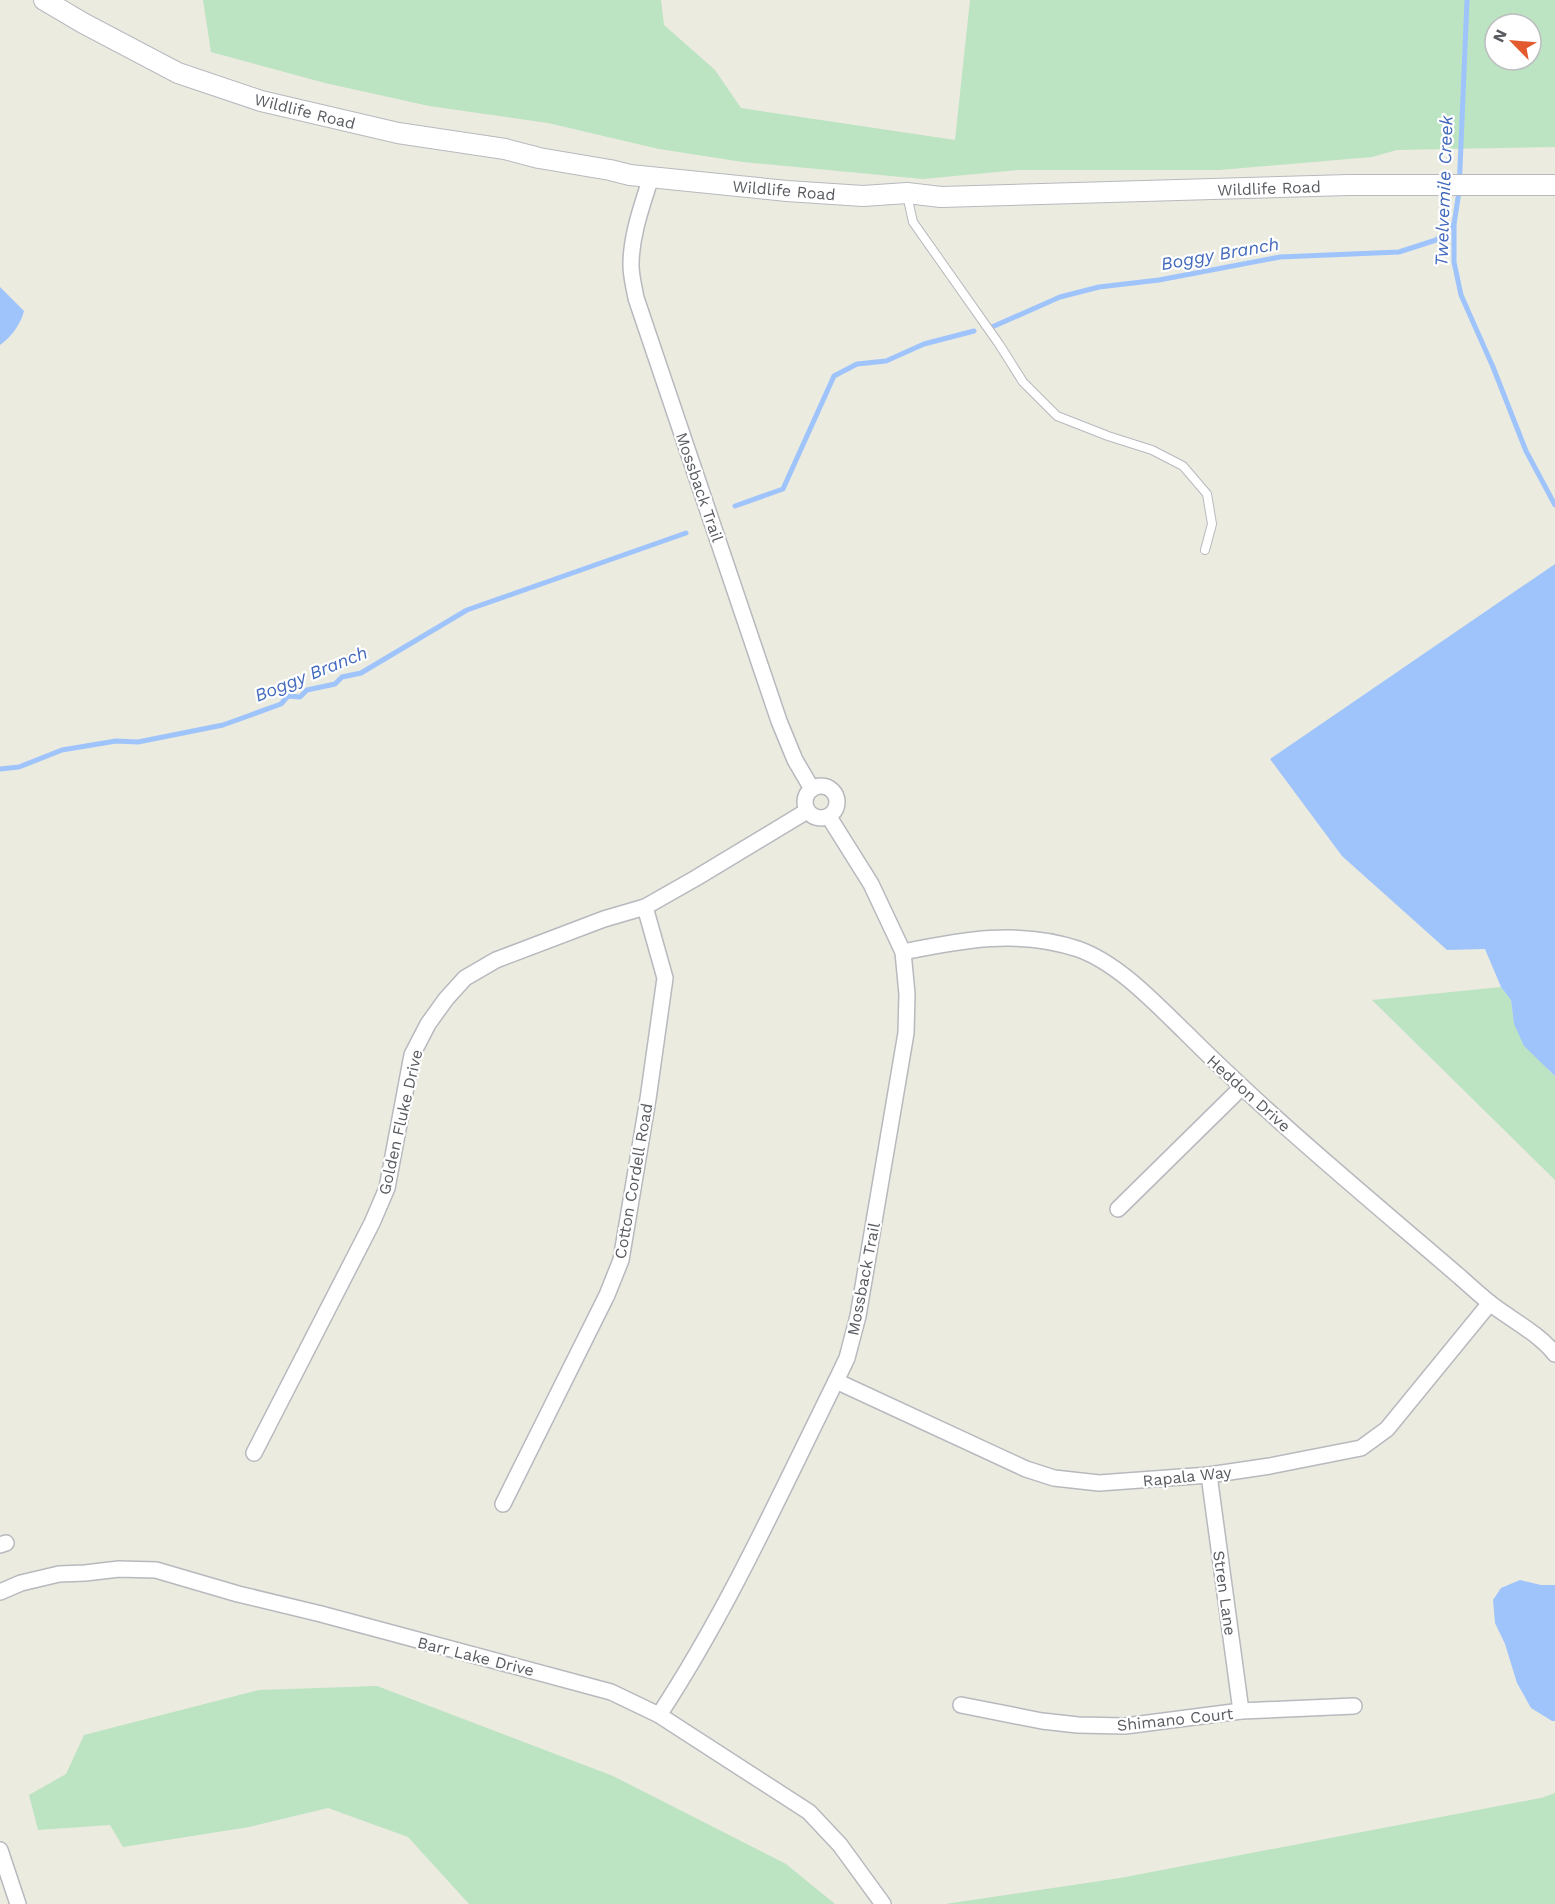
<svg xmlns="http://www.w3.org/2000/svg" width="1555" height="1904" font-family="'Work Sans',sans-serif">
  <rect width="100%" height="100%" fill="#ebebe0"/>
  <g fill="#bce3c2" fill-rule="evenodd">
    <path d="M 203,0 L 661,0 L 664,25 L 715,70 L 741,108 L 955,140 L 970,0 L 1555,0 L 1555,147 L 1397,150 L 1372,157 L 1219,170 L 1018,170 L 923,179 L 743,162 L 659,149 L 548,123 L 429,106 L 325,83 L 211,52 ZM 1495,24 L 1531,24 L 1531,60 L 1495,60 Z"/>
    <path d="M 1501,987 L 1511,1000 L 1514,1024 L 1550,1072 L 1555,1076 L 1555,1180 L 1372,1000 Z"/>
    <path d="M 377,1686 L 613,1776 L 786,1864 L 835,1904 L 469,1904 L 408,1837 L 328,1808 L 249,1827 L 123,1847 L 110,1825 L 38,1830 L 29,1795 L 66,1774 L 84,1735 L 259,1690 Z"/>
    <path d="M 1555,1793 L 1555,1904 L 945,1904 L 1120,1878 L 1541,1798 Z"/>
  </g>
  <g fill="#9fc4fc">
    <path d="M 0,287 L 24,311 C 21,324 11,337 0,345 Z"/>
    <path d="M 1555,564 L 1555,1076 L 1524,1046 L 1514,1024 L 1511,1000 L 1501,987 L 1485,949 L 1447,950 L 1342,856 L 1270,759 Z"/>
    <path d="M 1520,1580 L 1541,1585 L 1555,1585 L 1555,1721 L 1552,1721 L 1531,1708 L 1517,1683 L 1505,1644 L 1495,1623 L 1493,1600 L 1501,1588 Z"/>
  </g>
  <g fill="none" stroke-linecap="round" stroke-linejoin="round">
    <g stroke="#9fc4fc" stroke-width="5">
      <path d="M 1467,0 L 1459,192 L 1454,224 L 1454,262 L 1461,295 L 1493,367 L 1526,451 L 1555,505"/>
      <path d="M 992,327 L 1060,297 L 1099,287 L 1159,280 L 1280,257 L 1399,252 L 1436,240 L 1454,224"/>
      <path d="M 735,506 L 783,489 L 834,376 L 857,364 L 886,361 L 924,344 L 974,331"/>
      <path d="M 0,769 L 19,767 L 62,750 L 116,741 L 138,742 L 223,725 L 281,704 L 288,696 L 300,697 L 307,690 L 335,684 L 342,677 L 361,673 L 467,610 L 686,533"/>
    </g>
    <defs>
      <path id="service" d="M 907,195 L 913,222 L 999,344 L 1023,382 L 1057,416 L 1108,436 L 1152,450 L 1183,466 L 1207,494 L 1212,524 L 1205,550"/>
      <g id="minor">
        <path d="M 651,177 C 642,206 631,235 631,265 C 631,276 634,287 636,298 L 779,721 L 795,760 L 812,789"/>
        <circle cx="821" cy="802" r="16"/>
        <path d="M 903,952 C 962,940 1019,929 1078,949 C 1118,963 1155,1003 1185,1032 C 1272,1119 1367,1197 1460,1277 C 1470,1286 1480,1295 1491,1304 C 1512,1320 1538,1333 1555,1354"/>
        <path d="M 1118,1209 L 1241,1088"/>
        <path d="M 836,1381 L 1026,1469 L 1054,1478 L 1099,1483 L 1209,1475 L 1270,1466 L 1361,1448 L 1387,1429 L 1490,1303"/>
        <path d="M 254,1453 L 372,1223 L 387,1188 L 412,1055 L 428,1024 L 446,999 L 465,978 L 496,960 L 604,919 L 645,907 L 696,878 L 807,811"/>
        <path d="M 1209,1475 L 1241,1711"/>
        <path d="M 503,1504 L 607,1295 L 621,1260 L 648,1099 L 665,978 L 645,907"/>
        <path d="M 0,1545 L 6,1543"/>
        <path d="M 0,1592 L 21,1583 L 59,1574 L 85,1573 L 119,1569 L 156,1570 L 238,1594 L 321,1614 L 611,1692 L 659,1715 L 809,1812 L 840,1845 L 883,1904"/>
        <path d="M 961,1705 L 1042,1721 L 1078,1725 L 1125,1726 L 1241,1711 L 1354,1706"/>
        <path d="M 659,1715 C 728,1610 780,1494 836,1381 L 847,1358 L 858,1316 L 906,1033 L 907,994 L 903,952 L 871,884 L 829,817"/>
        <path d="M 0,1850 L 18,1904"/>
      </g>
      <path id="tertiary" d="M 44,0 L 83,23 L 178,73 L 261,101 L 398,133 L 505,149 L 539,158 L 610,170 L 630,175 L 787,191 L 863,196 L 907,193 L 941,197 L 1349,185 L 1555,185"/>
    </defs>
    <use href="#service" stroke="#b7b9be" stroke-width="10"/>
    <use href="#minor" stroke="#b7b9be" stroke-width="18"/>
    <use href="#tertiary" stroke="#b7b9be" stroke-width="22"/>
    <use href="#service" stroke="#fff" stroke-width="8"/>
    <use href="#minor" stroke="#fff" stroke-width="15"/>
    <use href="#tertiary" stroke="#fff" stroke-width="20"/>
  </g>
  <g text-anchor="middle" stroke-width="4.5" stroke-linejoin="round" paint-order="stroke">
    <g font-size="16" fill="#585b60" stroke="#fff">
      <text transform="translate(305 111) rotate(14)" y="6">Wildlife Road</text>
      <text transform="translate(1269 188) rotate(-2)" y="6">Wildlife Road</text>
      <text transform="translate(784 190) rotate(5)" y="6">Wildlife Road</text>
      <text transform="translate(700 487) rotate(71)" y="6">Mossback Trail</text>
      <text transform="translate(1249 1093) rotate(42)" y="6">Heddon Drive</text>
      <text transform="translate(400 1122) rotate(-77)" y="6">Golden Fluke Drive</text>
      <text transform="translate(633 1181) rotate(-80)" y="6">Cotton Cordell Road</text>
      <text transform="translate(863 1279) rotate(-79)" y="6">Mossback Trail</text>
      <text transform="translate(1187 1476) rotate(-6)" y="6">Rapala Way</text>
      <text transform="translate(1225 1593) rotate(82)" y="6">Stren Lane</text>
      <text transform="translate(476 1656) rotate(14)" y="6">Barr Lake Drive</text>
      <text transform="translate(1175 1719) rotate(-6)" y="6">Shimano Court</text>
    </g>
    <g font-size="18" font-style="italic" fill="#436abd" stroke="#fff">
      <text transform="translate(1444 191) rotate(-88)" y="6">Twelvemile Creek</text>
      <text transform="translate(1220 254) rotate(-10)" y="6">Boggy Branch</text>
      <text transform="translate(311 674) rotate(-22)" y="6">Boggy Branch</text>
    </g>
  </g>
  <g transform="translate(1513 42) rotate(295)"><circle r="28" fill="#ffffff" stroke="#bcbdbf" stroke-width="1.5"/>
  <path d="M0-4.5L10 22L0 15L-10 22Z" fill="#e35a2e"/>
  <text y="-9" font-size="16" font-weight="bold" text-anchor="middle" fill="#585b60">N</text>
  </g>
</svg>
